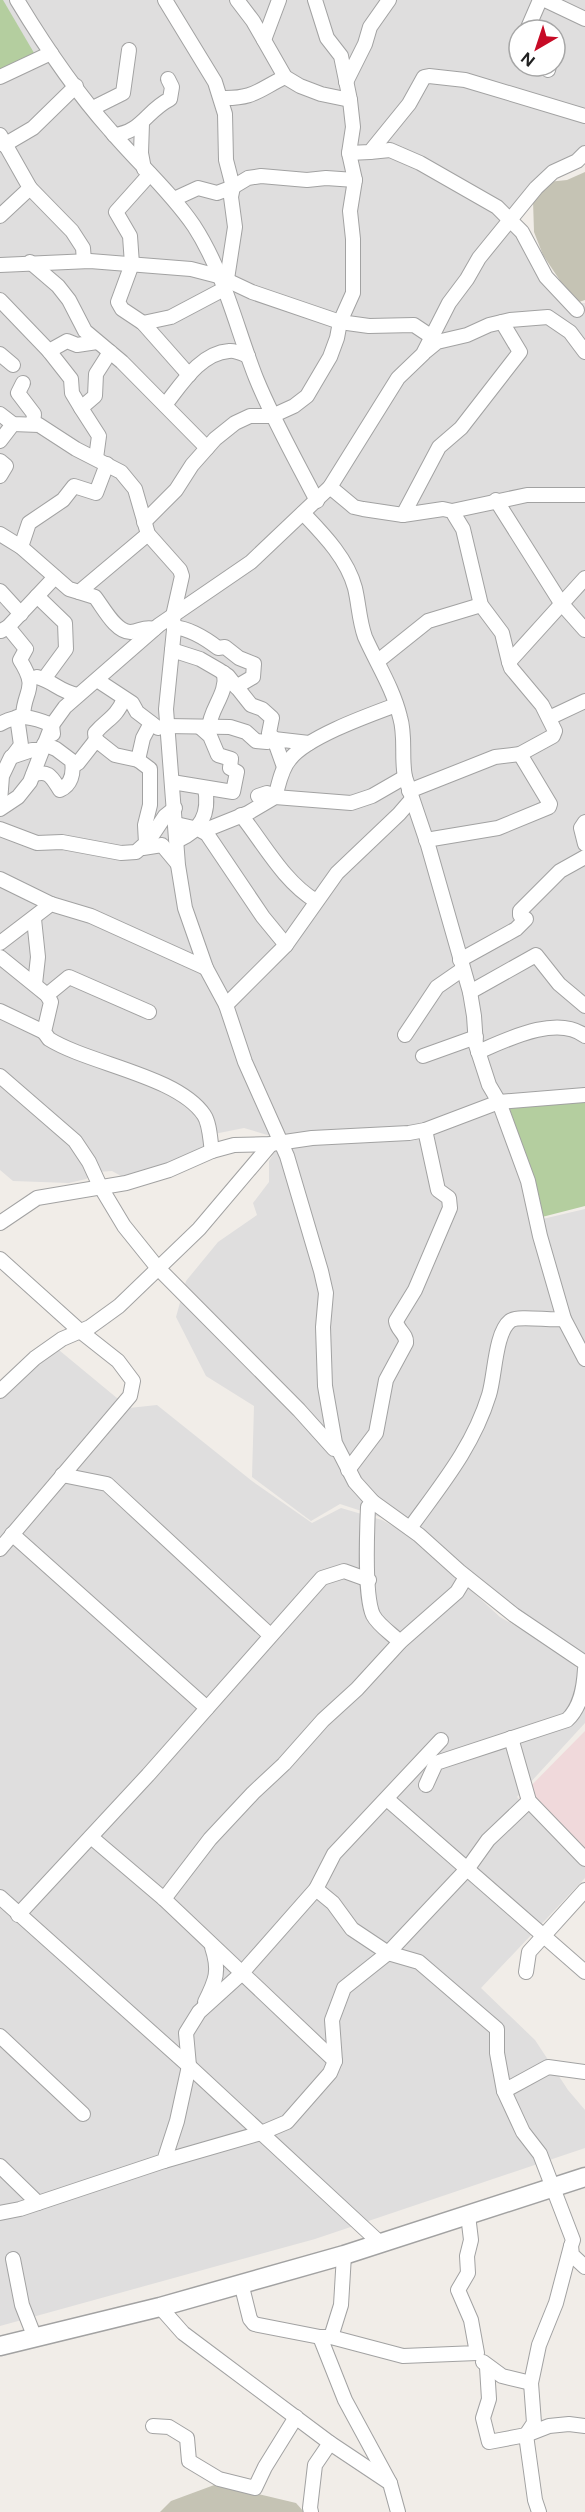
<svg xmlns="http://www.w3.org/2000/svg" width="585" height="2512" font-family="Figtree,sans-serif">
  <rect width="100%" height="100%" fill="#f1ede8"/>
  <g fill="#dfdede" fill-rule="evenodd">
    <path d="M 0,0 L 585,0 L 585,152 L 508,211 L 563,304 L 585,303 L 585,1091 L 423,1126 L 274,1137 L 244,1128 L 214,1134 L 202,1153 L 157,1173 L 121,1176 L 112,1171 L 97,1172 L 86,1179 L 69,1183 L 13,1181 L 0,1170 ZM 519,30 L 555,30 L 555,66 L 519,66 Z"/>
    <path d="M 497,1107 L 505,1128 L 534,1221 L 585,1209 L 585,1669 L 546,1641 L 500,1614 L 417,1538 L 383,1518 L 340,1504 L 311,1521 L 252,1477 L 254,1406 L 206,1376 L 176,1317 L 186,1281 L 218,1242 L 257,1215 L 253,1203 L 269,1182 L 269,1161 L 275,1151 L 289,1146 L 383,1139 Z"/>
    <path d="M 48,1341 L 129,1408 L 157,1405 L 252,1481 L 312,1523 L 341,1508 L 382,1520 L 414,1538 L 500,1617 L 545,1643 L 585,1674 L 585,1723 L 517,1797 L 585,1866 L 585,1878 L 481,1988 L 535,2040 L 568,2090 L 585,2110 L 585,2148 L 315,2239 L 0,2326 L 0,1385 Z"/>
  </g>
  <path fill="#f0d9db" d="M 585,1731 L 585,1863 L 519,1798 Z"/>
  <g fill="#c5c3b4">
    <path d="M 585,172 L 585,300 L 579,302 L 561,282 L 543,255 L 534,232 L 533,200 L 548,182 L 567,180 Z"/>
    <path d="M 217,2484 L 296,2503 L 304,2512 L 160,2512 L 171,2501 Z"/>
  </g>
  <g fill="#b4ce9f">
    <path d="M 0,0 L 3,0 L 37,58 L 0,72 Z"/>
    <path d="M 585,1098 L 585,1206 L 542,1217 L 508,1103 Z"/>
  </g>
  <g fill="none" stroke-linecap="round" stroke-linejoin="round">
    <defs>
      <g id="minor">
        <path d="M 17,0 C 43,43 76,92 110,130 C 137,162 170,191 194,226 C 224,272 236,327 256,378 C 273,420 296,460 317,501"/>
        <path d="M 165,0 L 215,82 L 225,114 L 226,160 L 233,187 L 231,197 L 235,227 L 227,279"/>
        <path d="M 237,0 L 253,21 L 285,77 L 300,86 L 321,94 L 350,100"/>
        <path d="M 545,0 L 585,19"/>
        <path d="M 527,30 L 540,0"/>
        <path d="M 264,40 L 279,0"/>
        <path d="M 548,70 L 549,66"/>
        <path d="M 0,77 L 51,53"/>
        <path d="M 346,82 L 365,44 L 370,27 L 389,0"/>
        <path d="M 221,98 C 254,99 258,90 285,77"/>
        <path d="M 93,108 L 123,93 L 129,50"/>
        <path d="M 142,123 L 141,153 L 144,169"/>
        <path d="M 0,135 L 30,188 L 0,216"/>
        <path d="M 114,135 C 142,132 146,111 170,99 L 172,87 L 168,79"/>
        <path d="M 4,145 L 33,128 L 76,86"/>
        <path d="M 370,152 L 390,150 L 420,163 L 497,207 L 522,232 L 546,277 L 577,310"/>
        <path d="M 349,153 L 370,152 L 409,104 L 424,77 L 429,76 L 465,80 L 585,116"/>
        <path d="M 150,174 L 116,212 L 130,236 L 132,264 L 118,302 L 122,309 L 143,323 L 189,375"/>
        <path d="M 30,188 L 72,231 L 83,248 L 84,261"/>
        <path d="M 174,199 L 198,188 L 217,193 L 233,187 L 248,178 L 261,176 L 307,180 L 326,178 L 355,180"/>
        <path d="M 30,262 L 58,286 L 69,300 L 85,331 L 122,362 L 207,448"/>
        <path d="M 0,265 L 90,261 L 191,269 L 218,276 L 252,292 L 340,322 L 369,326 L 414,325 L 432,337"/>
        <path d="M 0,300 L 49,351 L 71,379 L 72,393 L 81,408"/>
        <path d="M 143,323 L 171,317 L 224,289"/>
        <path d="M 49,351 L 67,341 L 77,345 L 97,342"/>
        <path d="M 426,351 L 437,342 L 467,335 L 489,325 L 510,320 L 548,317 L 570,332 L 585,352"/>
        <path d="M 0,354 L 13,365"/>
        <path d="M 23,383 L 18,393 L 34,414 L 33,424"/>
        <path d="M 165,405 C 181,385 200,353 229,351 C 235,350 243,354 248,356"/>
        <path d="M 0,414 L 13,424 L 39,425 L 76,449 L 121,472 L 135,489 L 148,534 L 180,570 L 182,576 L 173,616 L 174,630 L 166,709 L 178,865 L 185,908 L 206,968 L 226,1005 L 245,1062 L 287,1156 L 321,1271 L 326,1293 L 323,1327 L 325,1386 L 335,1443 L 355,1482 L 373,1502 L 419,1535 L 459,1571 L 514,1615 L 585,1663"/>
        <path d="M 0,441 L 13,424"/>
        <path d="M 96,458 L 99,436 L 81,408 L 95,396 L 96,374 L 110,352"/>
        <path d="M 0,461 L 6,466 L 0,476"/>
        <path d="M 330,487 L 354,507 L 363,509 L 403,515 L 443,509 L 452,511 L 463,529 L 481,605 L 502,633 L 509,662"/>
        <path d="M 496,500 L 561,603 L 585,630"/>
        <path d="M 452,511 L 527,495 L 585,495"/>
        <path d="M 303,513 C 323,534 347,558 355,588 C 359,605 359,620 365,637 C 377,664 393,688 400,717 C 406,737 401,757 405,777 L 428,845 L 470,992 L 474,1016 L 476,1045 L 489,1085 L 499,1102 L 528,1181 L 540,1236 L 564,1319 L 585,1359"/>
        <path d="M 403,515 L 439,447 L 461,428 L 520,352 L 502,322"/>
        <path d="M 144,522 L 176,490 L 192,465 L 215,439 L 235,423 L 250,416 L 272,416 L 294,406 L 307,396 L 330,357 L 337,338 L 340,322 L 353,293 L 353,239 L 350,211 L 355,180 L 349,153 L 353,127 L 350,100 L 341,56 L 327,38 L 315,0"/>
        <path d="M 0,534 L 21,547 L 69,589 L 79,592 L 148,534"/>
        <path d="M 21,547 L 29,523 L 63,500 L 74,486 L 96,493 L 107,464"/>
        <path d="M 0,591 L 21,614"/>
        <path d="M 79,592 L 95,597 C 103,607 116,633 131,632 C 140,631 145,626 154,629"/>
        <path d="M 37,596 L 65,623 L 66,649 L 44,679"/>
        <path d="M 8,627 L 26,649 L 20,660 C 39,690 24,689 23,716"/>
        <path d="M 174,627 C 191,629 205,638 218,648 L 225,647 L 239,658 L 254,664 L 253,677 L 236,687"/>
        <path d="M 1,631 L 8,627 L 55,577"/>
        <path d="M 378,661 L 428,621 L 481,605"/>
        <path d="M 37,677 C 55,682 58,691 78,695"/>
        <path d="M 97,680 L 132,703 L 137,712 L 158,728"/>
        <path d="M 549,718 L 585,701"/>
        <path d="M 0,724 C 19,713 33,717 52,725 L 53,734"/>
        <path d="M 166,726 L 230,727 L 246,732 L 256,741 L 267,742 L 274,739 L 269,733 L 272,718 L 262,709 L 251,705 L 228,676 L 219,670 L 200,659 L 172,650"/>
        <path d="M 209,728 C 210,708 228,694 224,673"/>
        <path d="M 96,740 L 95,733 C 108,718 115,719 124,699"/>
        <path d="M 12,757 L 21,745 L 17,717"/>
        <path d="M 73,766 L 78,763 L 96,740 L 115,755 L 138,760"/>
        <path d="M 284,767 L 274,739 L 309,743"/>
        <path d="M 33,775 C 49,769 52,778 60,790 C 71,785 74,774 72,761 L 56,749 L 44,744"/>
        <path d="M 172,782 L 233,792 L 237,772 L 230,768 L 231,759 L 218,755 L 210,736 L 201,728"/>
        <path d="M 409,791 L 495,757 L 520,754 L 553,736 L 555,731 L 542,705 L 511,668 L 509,662 L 585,578"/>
        <path d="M 258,796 L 267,793 L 275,797 C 279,784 281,769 290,759 C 307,737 369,715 396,705"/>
        <path d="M 0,802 L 2,776 L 11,757 L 32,750 L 42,750"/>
        <path d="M 0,809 L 18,797 L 30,782 L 52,725 L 65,707 L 159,625 L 251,562 L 330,487 L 398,378 L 423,354 L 449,303 L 467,279 L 479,258 L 536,188 L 553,172 L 577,161 L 585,153"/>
        <path d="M 241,815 C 264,844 284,882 316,901"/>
        <path d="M 585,822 L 581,828 L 585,844"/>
        <path d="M 176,824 L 198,829 L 207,834 L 263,917 L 286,945"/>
        <path d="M 0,829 L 37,843 L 62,842 L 121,853 L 136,852 L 146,843 L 145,825 L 150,805 L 150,769 L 138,760 L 143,738 L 151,723"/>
        <path d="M 203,831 L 248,813 L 275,797 L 351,803 L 372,796 L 405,777"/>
        <path d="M 426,840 L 498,828 L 549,807 L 550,804 L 520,754"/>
        <path d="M 177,841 C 201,830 210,814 205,788"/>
        <path d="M 145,846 L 165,816 L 175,808"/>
        <path d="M 143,848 L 162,845 L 177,863"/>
        <path d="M 0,879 L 51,904"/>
        <path d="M 34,919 L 38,957 L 35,984"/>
        <path d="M 0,943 L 51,904 L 91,916 L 206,968"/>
        <path d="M 0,957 L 47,995 L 51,1002 L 44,1032 L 49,1039 C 89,1064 178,1076 204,1115 C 210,1124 210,1140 212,1151"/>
        <path d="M 460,960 L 516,929 L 526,919 L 520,915 L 520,911 L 560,871 L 585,857"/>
        <path d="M 470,992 L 536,955 L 559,984 L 585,1006"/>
        <path d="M 47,995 L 69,977 L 149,1012"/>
        <path d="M 226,1005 L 286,945 L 337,873 L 399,814 L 412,799"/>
        <path d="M 0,1011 L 44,1032"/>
        <path d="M 405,1035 L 437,987 L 463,969"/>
        <path d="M 478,1052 C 506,1040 557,1014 585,1036"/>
        <path d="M 423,1056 L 476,1037"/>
        <path d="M 0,1076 L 75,1141 L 89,1162 L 100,1186 L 124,1226 L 157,1267 L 299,1410 L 334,1449"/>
        <path d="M 0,1223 L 37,1198 L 126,1183 L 169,1170 L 212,1151 L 234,1145 L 271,1144 L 312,1138 L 409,1133 L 425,1130 L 499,1102 L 585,1095"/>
        <path d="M 0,1259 L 80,1331 L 118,1361 L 133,1381 L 130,1396 L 0,1549"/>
        <path d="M 0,1391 L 35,1358 L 62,1339 L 90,1327 L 119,1306 L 199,1229 L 271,1144"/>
        <path d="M 348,1470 L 376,1433 L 386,1380 L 406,1343 C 407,1334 397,1330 396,1321 L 415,1290 L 450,1208 L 449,1198 L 438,1190 L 425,1130"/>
        <path d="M 62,1475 L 107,1484 L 270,1635"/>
        <path d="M 373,1502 L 368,1507 C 367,1531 364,1595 373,1615 C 378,1625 392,1634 400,1642"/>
        <path d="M 410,1528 C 441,1485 473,1447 489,1395 C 495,1376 495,1333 510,1321 C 518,1315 551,1321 564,1319"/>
        <path d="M 12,1534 L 207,1708"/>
        <path d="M 511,1738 L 529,1801 L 585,1859"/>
        <path d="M 426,1785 L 436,1763 L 567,1720 C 581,1707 584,1687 585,1669"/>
        <path d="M 387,1799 L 585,1972"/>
        <path d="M 91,1837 L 164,1899 L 335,2061"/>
        <path d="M 316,1889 L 333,1903 L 352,1929 L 388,1953 L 419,1962 L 497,2029 L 497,2053 L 504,2091 L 523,2132 L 540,2154 L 573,2240 L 571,2246 L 572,2255 L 585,2267"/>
        <path d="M 0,1897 L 189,2066 L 379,2242"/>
        <path d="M 164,1899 L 210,1839 L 253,1793 L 284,1764 L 323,1720 L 357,1689 L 400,1642 L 457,1592 L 466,1577"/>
        <path d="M 18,1915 L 148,1775 L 322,1578 L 344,1571 L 369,1580"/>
        <path d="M 526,1972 L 529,1952 L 585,1890"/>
        <path d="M 205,2002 C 216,1980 220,1971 212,1947"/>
        <path d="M 0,2036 L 83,2114"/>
        <path d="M 504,2091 L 548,2067 L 585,2072"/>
        <path d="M 164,2161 L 261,2133 L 287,2122 L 330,2073 L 335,2061 L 332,2020 L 344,1988 L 388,1953 L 468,1868 L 488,1840 L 529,1801"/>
        <path d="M 0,2166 L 38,2203"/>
        <path d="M 0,2213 L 20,2209 L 164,2161 L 177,2121 L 189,2066 L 186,2033 L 199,2012 L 241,1974 L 316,1889 L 334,1854 L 441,1740"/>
        <path d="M 13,2259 L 22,2305 L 35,2338"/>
        <path d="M 241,2283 L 250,2319 L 254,2324 L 320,2337"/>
        <path d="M 160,2307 L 183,2333 L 330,2443 L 390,2483 L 398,2512"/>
        <path d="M 331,2337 L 341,2305 L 344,2255"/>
        <path d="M 483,2362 L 502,2376 L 531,2383"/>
        <path d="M 487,2367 L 489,2399 L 483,2418 L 489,2442 L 526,2435 L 549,2426 L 569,2424 L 585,2426"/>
        <path d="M 153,2426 L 169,2427 L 187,2438 L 189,2461 L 219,2479 L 255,2488 L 265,2467 L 296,2417"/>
        <path d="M 390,2483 L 345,2400 L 320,2337 L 331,2337 L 403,2356 L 477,2353 L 471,2320 L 458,2290 L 468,2273 L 467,2256 L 471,2240 L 468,2215"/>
        <path d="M 311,2512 L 310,2508 L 315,2465 L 330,2443"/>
        <path d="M 539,2512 L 535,2500 L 526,2435 L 534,2423 L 531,2383 L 539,2345 L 556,2303 L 571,2246"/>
      </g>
      <path id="tertiary" d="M 0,2346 L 160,2307 L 344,2255 L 585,2177"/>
    </defs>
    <use href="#minor" stroke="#a2a2a2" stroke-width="16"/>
    <use href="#tertiary" stroke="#a2a2a2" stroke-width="21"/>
    <use href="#minor" stroke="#fff" stroke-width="14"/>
    <use href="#tertiary" stroke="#fff" stroke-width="18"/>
  </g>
  <g transform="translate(537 48) rotate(219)"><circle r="28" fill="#ffffff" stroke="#a6a6a6" stroke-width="1.5"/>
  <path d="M0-4.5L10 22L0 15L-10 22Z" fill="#c70b26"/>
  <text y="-9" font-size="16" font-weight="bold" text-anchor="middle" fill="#212121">N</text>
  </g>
</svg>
